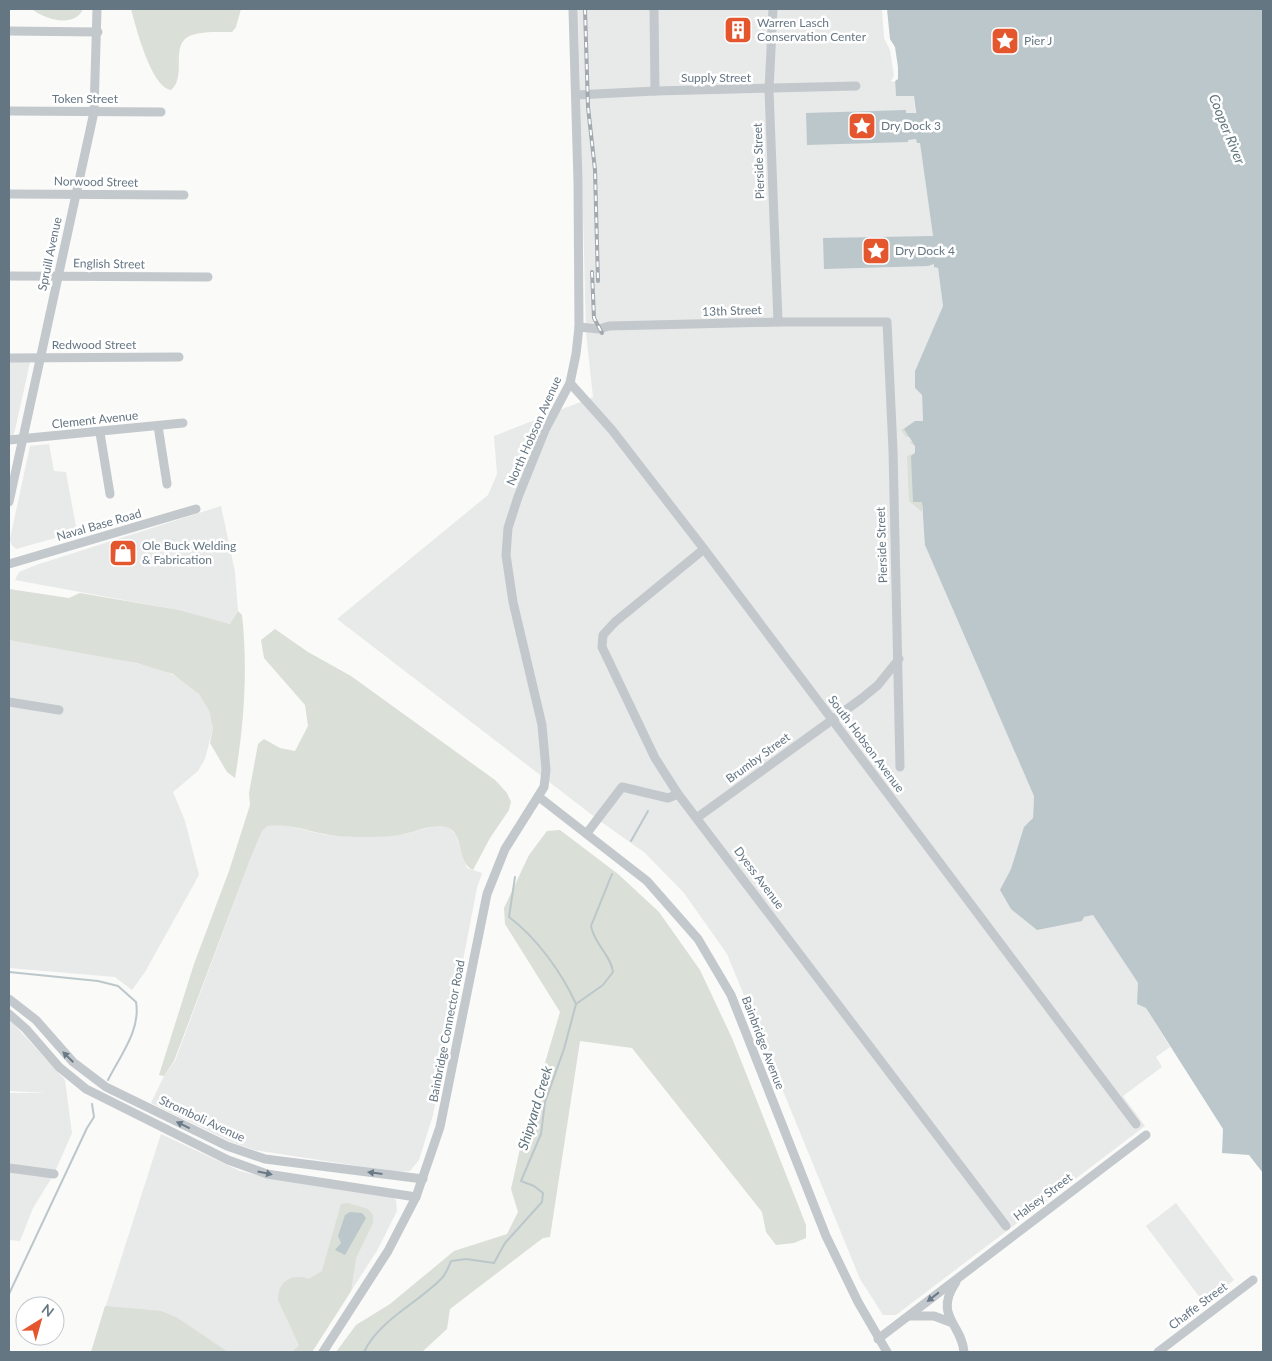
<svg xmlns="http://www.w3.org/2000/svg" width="1272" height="1361" font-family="Lato,sans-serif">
  <rect width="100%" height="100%" fill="#fafaf8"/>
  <g fill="#e8e9e9">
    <path d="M 578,9 L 885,9 L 893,49 L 896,96 L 914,96 L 917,143 L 920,142 L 933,236 L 927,237 L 928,264 L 934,264 L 935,267 L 938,268 L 943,306 L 915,371 L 915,388 L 922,395 L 923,421 L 915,421 L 904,429 L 915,446 L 926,544 L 1263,634 L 1034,796 L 1033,818 L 1084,917 L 1093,915 L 1138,983 L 1139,1005 L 1146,1008 L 1170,1047 L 1156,1057 L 1162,1067 L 1123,1096 L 1145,1126 L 896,1315 L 883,1315 L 860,1279 L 727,954 L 684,893 L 645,853 L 600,821 L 337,619 L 488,495 L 497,474 L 494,436 L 593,397 L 586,333 Z"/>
    <path d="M 9,358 L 31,358 L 15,430 L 9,448 Z"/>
    <path d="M 49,444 L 54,471 L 66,472 L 77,532 L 16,549 L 11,544 L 10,539 L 30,446 Z"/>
    <path d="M 221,506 L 235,572 L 238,611 L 230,624 L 178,610 L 15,580 L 19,572 L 36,565 Z"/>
    <path d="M 9,640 L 101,655 L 162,669 L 186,682 L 199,694 L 209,711 L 213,728 L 205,759 L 198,771 L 173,792 L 185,821 L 199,875 L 145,972 L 132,990 L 115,977 L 9,968 Z"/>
    <path d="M 267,825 L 285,825 L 325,835 L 369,837 L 404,834 L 435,826 L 448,827 L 456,835 L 467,868 L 482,873 L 477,888 L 433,1115 L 419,1160 L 410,1171 L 397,1172 L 254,1150 L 229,1141 L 151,1103 L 164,1076 L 175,1061 L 251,857 L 262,831 Z"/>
    <path d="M 9,1019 L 65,1080 L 72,1133 L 54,1174 L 33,1208 L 20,1241 L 9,1240 L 9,1093 L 47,1093 L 9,1091 Z"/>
    <path d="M 161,1134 L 240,1171 L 264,1177 L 391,1196 L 396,1200 L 397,1211 L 378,1249 L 312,1352 L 91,1352 Z"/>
    <path d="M 1176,1203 L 1234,1280 L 1204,1303 L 1146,1226 Z"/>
  </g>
  <g fill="#dadfd7">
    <path d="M 32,9 L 83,9 C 75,28 45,20 32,9 Z"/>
    <path d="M 131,9 L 241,9 L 236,27 L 232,32 C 219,32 204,31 192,35 C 168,43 188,76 171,90 C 151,87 136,27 131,9 Z"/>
    <path d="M 915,421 L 920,421 L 917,501 L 922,502 L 922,512 L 909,501 L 907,456 L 915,453 L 915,446 L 909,442 L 918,441 L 918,437 L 906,437 L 901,430 Z"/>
    <path d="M 9,589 L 69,598 L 80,593 L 179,610 L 230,624 L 238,611 L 242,615 C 248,669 244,725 235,778 L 227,772 L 210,743 L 213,728 L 209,711 L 199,694 L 173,674 L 137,663 L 9,640 Z"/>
    <path d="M 275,629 L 308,652 L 351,676 L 495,780 L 507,793 L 511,802 L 509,810 L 490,838 L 473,870 C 456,862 465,832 446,827 C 433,824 420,830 408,833 C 396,836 382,837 370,837 C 355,837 338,837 324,834 C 304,830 287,823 267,826 L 262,831 L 251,857 L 174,1061 L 164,1076 L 159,1075 L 194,964 L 229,871 L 250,805 L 249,793 L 258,744 L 264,739 L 280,748 L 295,751 L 308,726 L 305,705 L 264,658 L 261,640 Z"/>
    <path d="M 560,830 L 618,874 L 659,912 L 700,970 L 732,1038 L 806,1225 L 806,1238 L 794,1243 L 776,1245 L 766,1232 L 762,1212 L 632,1048 L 580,1041 L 550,1237 L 543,1238 L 450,1309 L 447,1329 L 422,1352 L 336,1352 L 356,1325 L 390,1304 L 454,1251 L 507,1234 L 518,1212 L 511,1189 L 521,1144 L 560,1012 L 505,924 L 504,908 L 529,855 L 547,831 Z"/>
    <path d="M 348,1203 L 368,1209 L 373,1215 L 373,1223 L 356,1258 L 351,1291 L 312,1352 L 293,1352 L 299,1345 L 278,1300 C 278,1281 292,1273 309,1279 L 322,1271 L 341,1204 Z"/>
    <path d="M 105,1306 L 161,1311 L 176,1317 L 228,1352 L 232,1352 L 91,1352 Z"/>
  </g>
  <g fill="#bbc7cb">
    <path d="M 885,9 L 1263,9 L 1263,1173 L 1249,1155 L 1222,1153 L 1223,1129 L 1146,1008 L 1137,1004 L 1138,983 L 1093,915 L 1084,917 L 1082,921 L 1037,930 L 1011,909 L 1000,890 L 1011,869 L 1024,827 L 1033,818 L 1034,796 L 925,545 L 922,502 L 913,502 L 911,456 L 915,453 L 915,446 L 904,429 L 915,421 L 923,421 L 922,395 L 915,388 L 915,371 L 943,306 L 938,268 L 934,267 L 934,264 L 928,266 L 824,269 L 823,238 L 933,236 L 920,143 L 917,143 L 916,139 L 908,140 L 908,142 L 807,145 L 806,113 L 906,110 L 906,113 L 916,113 L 914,96 L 896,96 L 893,49 L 886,38 Z"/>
    <path d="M 350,1212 L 362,1213 L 366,1218 L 345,1255 L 335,1250 L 341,1243 L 338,1236 L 345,1215 Z"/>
  </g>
  <path fill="#fafaf8" d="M 882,9 L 887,9 L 890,39 L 895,47 L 898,67 L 898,79 L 894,82 L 891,81 L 894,76 L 890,50 L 884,38 Z"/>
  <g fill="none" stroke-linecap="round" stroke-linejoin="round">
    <g stroke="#bbc7cb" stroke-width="2">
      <path d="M 631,841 L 648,811"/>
      <path d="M 515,877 L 509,917 C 537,938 562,973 576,1004"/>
      <path d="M 9,972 L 98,981 L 118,986 L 136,1002 C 141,1030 120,1056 108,1080"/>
      <path d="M 9,1294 L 87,1128 L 94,1117 L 92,1104"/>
      <path d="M 364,1352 C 379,1320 418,1303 442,1278 C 446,1274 449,1266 451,1261 L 466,1259 L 494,1263 L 505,1243 L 542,1202 L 543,1193 L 534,1186 L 521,1181 L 541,1134 L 545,1102 L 564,1049 L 576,1004 L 603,985 L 613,972 C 611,955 594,944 591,926 L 612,874"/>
    </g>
    <g stroke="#c3c8cc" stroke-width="9">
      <path d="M 654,9 L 655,91"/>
      <path d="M 773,9 L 769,90 L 778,322"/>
      <path d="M 9,31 L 98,32"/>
      <path d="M 576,95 L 655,91 L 856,86"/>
      <path d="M 9,111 L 161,112"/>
      <path d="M 9,194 L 184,195"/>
      <path d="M 9,276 L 208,277"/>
      <path d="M 579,327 L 599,329 L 609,326 L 778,322 L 887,322 L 893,450 L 900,767"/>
      <path d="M 9,358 L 179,357"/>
      <path d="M 570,383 L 612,430 L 704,549 L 1136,1124"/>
      <path d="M 158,426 L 167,484"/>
      <path d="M 100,433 L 110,494"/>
      <path d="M 9,440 L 183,423"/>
      <path d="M 9,502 L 94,112 L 97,9"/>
      <path d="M 704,549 L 615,622 L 603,635 L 602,647 L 655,758 L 678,794 L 1006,1226"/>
      <path d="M 9,564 L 196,509"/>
      <path d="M 9,702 L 59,710"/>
      <path d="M 539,797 L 647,881 L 698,939 L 731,995 L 826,1236 L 858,1302 L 887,1352"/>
      <path d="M 698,817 L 861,699 L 878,685 L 899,659"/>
      <path d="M 587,833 L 622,787 L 668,798 L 678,794"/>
      <path d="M 9,999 L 36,1020 L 73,1062 L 106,1087 L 227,1146 L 265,1159 L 423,1179"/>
      <path d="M 9,1014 L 26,1029 L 59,1067 L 86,1089 L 228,1160 L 267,1174 L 416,1197"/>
      <path d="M 9,1168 L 54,1174"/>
      <path d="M 956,1282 C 933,1316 962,1324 964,1352"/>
      <path d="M 909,1316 L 934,1316 L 950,1322"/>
      <path d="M 878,1339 L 1146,1135"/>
      <path d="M 323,1352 L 388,1251 L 416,1197 L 440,1127 L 487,894 L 505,849 L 544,787 L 546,770 L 542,725 L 513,602 L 506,555 L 508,528 L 518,497 L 545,430 L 570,383 L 576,354 L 579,327 L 578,181 L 573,9"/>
      <path d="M 1158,1352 L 1253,1280"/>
    </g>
    <defs>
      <g id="rail">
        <path d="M 585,9 L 588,107 L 595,170 L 598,281"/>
        <path d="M 592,272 L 594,318 L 602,333"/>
      </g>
    </defs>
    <use href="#rail" stroke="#a2aab0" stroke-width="4"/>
    <use href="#rail" stroke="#fff" stroke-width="2" stroke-dasharray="5.5" stroke-linecap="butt"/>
  </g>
  <defs><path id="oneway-solid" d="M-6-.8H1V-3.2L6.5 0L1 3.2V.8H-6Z" transform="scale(1.25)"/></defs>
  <g fill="#6a7a87">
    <use href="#oneway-solid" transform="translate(68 1057) rotate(-135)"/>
    <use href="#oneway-solid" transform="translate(183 1125) rotate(-154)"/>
    <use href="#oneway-solid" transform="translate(265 1173) rotate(12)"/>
    <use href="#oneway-solid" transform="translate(375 1173) rotate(-173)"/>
    <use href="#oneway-solid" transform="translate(933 1297) rotate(142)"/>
  </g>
  <defs>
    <symbol id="building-square" viewBox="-11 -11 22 22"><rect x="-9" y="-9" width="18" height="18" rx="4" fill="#e4572e" stroke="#fff"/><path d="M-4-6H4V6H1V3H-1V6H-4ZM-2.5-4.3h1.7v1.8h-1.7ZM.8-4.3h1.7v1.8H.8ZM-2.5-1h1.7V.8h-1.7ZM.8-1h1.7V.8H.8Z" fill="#fff"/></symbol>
    <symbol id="sight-square" viewBox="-11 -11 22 22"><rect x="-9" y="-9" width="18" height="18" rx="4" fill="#e4572e" stroke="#fff"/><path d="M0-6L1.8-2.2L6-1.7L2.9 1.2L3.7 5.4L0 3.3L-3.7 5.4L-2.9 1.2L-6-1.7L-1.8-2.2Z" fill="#fff"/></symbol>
    <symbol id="shop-square" viewBox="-11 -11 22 22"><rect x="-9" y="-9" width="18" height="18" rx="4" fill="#e4572e" stroke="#fff"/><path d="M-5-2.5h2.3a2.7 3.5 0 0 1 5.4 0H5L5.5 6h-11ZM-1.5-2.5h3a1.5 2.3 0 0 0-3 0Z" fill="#fff"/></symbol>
  </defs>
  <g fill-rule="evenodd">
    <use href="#building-square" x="722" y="14" width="32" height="32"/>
    <use href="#sight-square" x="989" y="25" width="32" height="32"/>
    <use href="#sight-square" x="846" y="110" width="32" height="32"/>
    <use href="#sight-square" x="860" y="235" width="32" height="32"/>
    <use href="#shop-square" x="107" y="537" width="32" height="32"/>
  </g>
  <g text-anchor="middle" stroke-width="5" stroke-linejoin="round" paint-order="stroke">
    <g font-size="12" fill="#657683" stroke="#fff" text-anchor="start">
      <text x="757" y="27">Warren Lasch<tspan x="757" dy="14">Conservation Center</tspan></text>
      <text x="1024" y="45">Pier J</text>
      <text x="881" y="130">Dry Dock 3</text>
      <text x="895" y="255">Dry Dock 4</text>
      <text x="142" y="550">Ole Buck Welding<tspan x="142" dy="14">&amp; Fabrication</tspan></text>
    </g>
    <g font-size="12" fill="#657683" stroke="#fff">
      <text x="716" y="82">Supply Street</text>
      <text x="85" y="103">Token Street</text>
      <text transform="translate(759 161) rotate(-92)" y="4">Pierside Street</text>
      <text transform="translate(96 182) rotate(1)" y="4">Norwood Street</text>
      <text transform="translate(50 254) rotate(-78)" y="4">Spruill Avenue</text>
      <text transform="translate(109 264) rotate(1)" y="4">English Street</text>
      <text transform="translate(732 311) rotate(-2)" y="4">13th Street</text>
      <text x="94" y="349">Redwood Street</text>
      <text transform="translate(95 420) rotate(-6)" y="4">Clement Avenue</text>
      <text transform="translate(534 431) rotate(-66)" y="4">North Hobson Avenue</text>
      <text transform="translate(99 525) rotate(-16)" y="4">Naval Base Road</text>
      <text transform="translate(882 545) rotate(-92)" y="4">Pierside Street</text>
      <text transform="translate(866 744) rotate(53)" y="4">South Hobson Avenue</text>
      <text transform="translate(758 758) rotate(-36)" y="4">Brumby Street</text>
      <text transform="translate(759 878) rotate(53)" y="4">Dyess Avenue</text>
      <text transform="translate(447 1031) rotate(-79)" y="4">Bainbridge Connector Road</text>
      <text transform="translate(763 1043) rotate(69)" y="4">Bainbridge Avenue</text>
      <text transform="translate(202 1119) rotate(25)" y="4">Stromboli Avenue</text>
      <text transform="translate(1043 1197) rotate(-37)" y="4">Halsey Street</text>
      <text transform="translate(1198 1306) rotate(-37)" y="4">Chaffe Street</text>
    </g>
    <g font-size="14" font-style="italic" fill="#60757c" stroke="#fff">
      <text transform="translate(1227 129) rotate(68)" y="5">Cooper River</text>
      <text transform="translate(535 1108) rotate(-73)" y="5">Shipyard Creek</text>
    </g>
  </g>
  <rect width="1272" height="1361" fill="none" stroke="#657683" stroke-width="20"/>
  <g transform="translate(40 1321) rotate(37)"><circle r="24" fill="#ffffff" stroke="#c1c8cd"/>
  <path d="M0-4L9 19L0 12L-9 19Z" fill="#e4572e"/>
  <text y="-8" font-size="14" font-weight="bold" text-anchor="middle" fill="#657683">N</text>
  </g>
</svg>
